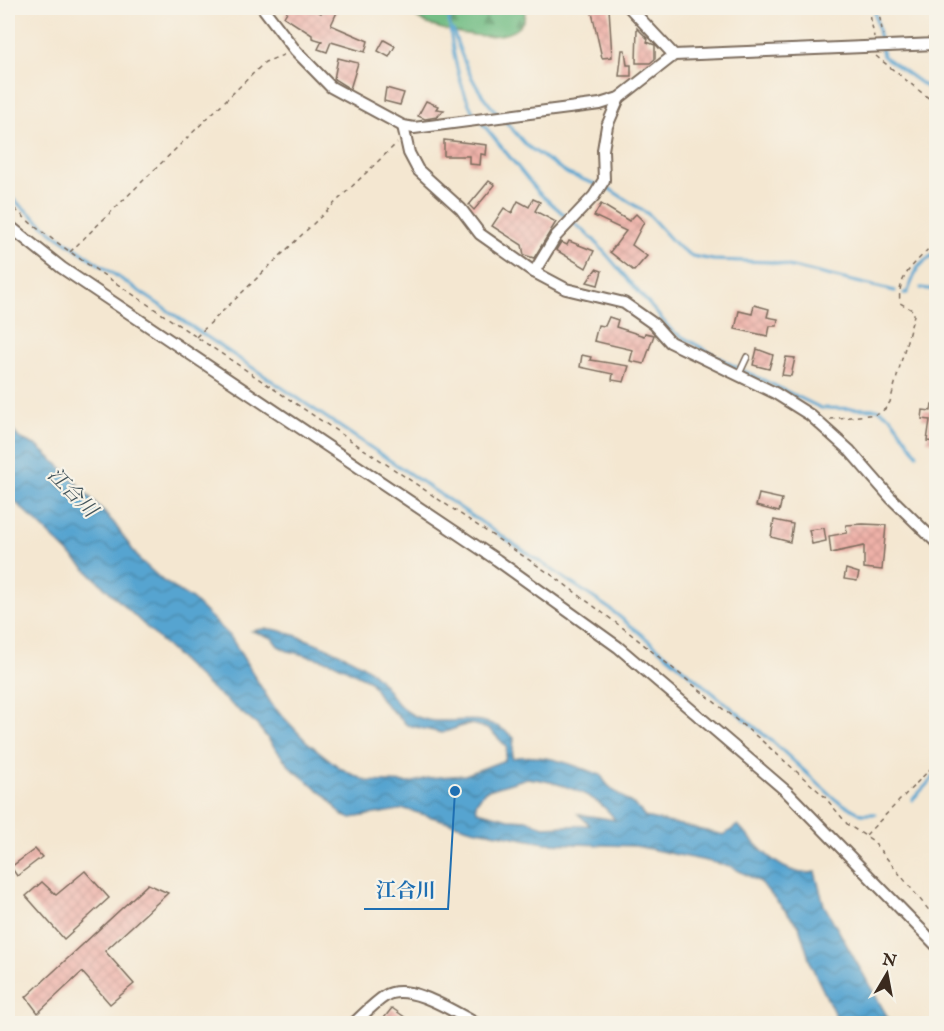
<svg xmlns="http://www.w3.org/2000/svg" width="944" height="1031" font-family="'IM FELL English','Noto Serif JP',serif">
  <defs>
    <pattern id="forest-firs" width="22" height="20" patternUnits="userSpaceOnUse" patternTransform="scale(1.5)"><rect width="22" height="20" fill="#74be86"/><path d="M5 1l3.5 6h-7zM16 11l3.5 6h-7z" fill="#609b6d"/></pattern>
    <pattern id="water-waves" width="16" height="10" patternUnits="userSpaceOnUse" patternTransform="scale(1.5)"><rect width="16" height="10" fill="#56a4d0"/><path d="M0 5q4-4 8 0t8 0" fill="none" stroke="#4886a8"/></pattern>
    <pattern id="building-cross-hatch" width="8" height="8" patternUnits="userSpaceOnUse" patternTransform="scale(1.5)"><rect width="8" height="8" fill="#eeb1a8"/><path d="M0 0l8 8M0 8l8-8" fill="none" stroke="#cd9890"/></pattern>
  </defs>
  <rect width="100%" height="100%" fill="#f7f3e8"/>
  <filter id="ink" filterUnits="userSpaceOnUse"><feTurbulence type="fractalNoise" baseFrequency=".0167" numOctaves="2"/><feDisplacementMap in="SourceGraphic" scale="12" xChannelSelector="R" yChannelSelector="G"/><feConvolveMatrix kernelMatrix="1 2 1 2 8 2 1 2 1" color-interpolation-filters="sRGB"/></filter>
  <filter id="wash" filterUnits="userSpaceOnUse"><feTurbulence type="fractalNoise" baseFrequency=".008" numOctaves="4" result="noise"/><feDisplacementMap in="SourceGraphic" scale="24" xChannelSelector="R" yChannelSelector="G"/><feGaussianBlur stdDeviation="1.35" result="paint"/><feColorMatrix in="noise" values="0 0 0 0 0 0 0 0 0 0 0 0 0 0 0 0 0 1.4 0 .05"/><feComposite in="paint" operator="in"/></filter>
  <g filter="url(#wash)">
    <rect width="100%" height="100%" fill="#f4e7d1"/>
    <path fill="url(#forest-firs)" stroke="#587452" stroke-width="1.5" d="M 404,8 L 525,8 C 525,11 525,18 523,21 C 509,48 444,32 423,22 C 416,18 410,12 404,8 Z"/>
    <path fill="url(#water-waves)" stroke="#486777" stroke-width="1.5" fill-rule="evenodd" d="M 8,425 L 19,438 L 37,446 L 65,471 L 114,523 L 139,559 L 163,581 L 192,599 L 230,636 L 272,705 L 306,741 L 340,768 L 366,781 L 410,783 L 428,778 L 465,775 L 505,760 L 507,747 L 490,730 L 476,725 L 468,724 L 442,733 L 407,725 L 383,702 L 370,681 L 332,662 L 288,651 L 278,646 L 272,638 L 252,631 C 257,630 264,628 270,629 C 291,631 359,659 374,674 C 391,689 392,705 415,716 C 448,731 479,705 514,738 L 512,758 C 544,752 572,765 601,775 C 610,795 634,799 645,817 L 724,835 L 738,825 C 756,845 784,880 815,872 L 824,905 L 891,1023 L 839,1023 L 811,965 L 799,926 L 760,882 L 730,866 L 636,846 L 545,843 L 472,829 L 405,809 L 351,818 L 343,816 L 326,796 L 291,768 L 257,725 L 207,685 L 8,495 ZM 527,778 C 556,781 599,794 615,820 L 578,814 L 590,825 L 544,827 L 527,820 L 509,819 L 477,811 L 476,803 L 485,791 Z"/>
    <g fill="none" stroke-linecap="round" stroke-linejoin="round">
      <g stroke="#56a4d0" stroke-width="3">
        <path d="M 448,8 C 451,45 457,83 475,116"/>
        <path d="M 874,8 L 883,56 L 936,94"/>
        <path d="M 453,30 C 463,62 474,89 497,113"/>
        <path d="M 504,120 L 527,146 L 568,174 L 611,190 L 648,214 L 677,246 L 692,256 L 713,260 L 771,262 L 895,291"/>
        <path d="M 482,123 L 539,193 L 594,240 L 672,331 L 732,365 L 821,408 L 878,409 L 891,417 L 917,454"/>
        <path d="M 8,195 L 53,233 L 610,609 L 773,742 L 836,800 L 861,814 L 876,814"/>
        <path d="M 921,288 L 936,290"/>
        <path d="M 904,293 L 907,293 L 918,267 L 936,252"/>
        <path d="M 912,800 L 936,775"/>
      </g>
    </g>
    <g id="blocks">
      <g fill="url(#building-cross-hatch)">
        <path d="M 289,8 L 310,8 L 321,13 L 324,8 L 338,10 L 331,25 L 368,41 L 365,52 L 331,42 L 327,52 L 318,49 L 322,41 L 312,38 L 312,35 L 284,17 Z"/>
        <path d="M 591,8 L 609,8 L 612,57 L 602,58 Z"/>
        <path d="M 637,28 L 648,39 L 647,42 L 655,45 L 655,59 L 650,63 L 636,63 Z"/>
        <path d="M 384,40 L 395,46 L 389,57 L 378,51 Z"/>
        <path d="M 622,50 L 625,50 L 627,65 L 631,65 L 631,76 L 619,76 Z"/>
        <path d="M 338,58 L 358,63 L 350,89 L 334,79 Z"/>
        <path d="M 386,88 L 404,93 L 400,105 L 384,101 Z"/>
        <path d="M 426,101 L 438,106 L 436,109 L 444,110 L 437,117 L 425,119 L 418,116 Z"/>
        <path d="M 444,140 L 487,145 L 486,155 L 481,154 L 480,165 L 469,164 L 469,156 L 444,156 Z"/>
        <path d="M 489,181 L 495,185 L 474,210 L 469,205 Z"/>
        <path d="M 533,199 L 540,202 L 535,211 L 556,222 L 534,258 L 524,255 L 522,245 L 492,226 L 504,208 L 512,213 L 518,201 L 529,207 Z"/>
        <path d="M 601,204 L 629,221 L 636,214 L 644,222 L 632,245 L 647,256 L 634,271 L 610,252 L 626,231 L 594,216 Z"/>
        <path d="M 569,241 L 594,251 L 586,268 L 556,250 L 561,242 L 567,245 Z"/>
        <path d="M 596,269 L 602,271 L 598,285 L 587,282 Z"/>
        <path d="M 754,305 L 769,309 L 767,317 L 778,319 L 777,326 L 770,326 L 768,336 L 735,329 L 739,311 L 752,314 Z"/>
        <path d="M 609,317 L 618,320 L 616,327 L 644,336 L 645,333 L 654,335 L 644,364 L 630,361 L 633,350 L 594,341 L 598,325 L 605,326 Z"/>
        <path d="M 757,349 L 773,355 L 769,369 L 753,365 Z"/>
        <path d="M 582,355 L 591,357 L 590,360 L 629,366 L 624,382 L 612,380 L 613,374 L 580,367 Z"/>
        <path d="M 786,357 L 795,358 L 791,376 L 782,375 Z"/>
        <path d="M 932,404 L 936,404 L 936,442 L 927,441 L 930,420 L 922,419 L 923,410 L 931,411 Z"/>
        <path d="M 759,494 L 782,499 L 779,512 L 756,506 Z"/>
        <path d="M 774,520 L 793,524 L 790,542 L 771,537 Z"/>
        <path d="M 863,524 L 886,525 L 882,570 L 864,568 L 864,546 L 831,553 L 829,536 L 847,533 L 846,525 Z"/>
        <path d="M 824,528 L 826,541 L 812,544 L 809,530 Z"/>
        <path d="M 846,569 L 859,573 L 857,581 L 844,579 Z"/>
        <path d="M 35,849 L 42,857 L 17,876 L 11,867 Z"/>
        <path d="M 85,871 L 109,898 L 64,939 L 26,896 L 42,882 L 56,895 Z"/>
        <path d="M 148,884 L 168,893 L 105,951 L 134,984 L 110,1004 L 82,972 L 38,1013 L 26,997 Z"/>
        <path d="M 392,1008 L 413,1023 L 380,1023 Z"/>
      </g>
    </g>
  </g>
  <g filter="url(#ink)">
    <use href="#blocks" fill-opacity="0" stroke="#7c6c5d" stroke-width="1.5"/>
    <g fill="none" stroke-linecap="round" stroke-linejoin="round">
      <defs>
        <path id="service" d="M 739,374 L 747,357"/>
        <g id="minor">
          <path d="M 263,8 L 295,50 L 331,87 L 403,126 L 414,128 L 600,104 L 619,98 L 674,55 L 936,44"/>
          <path d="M 630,8 L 674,55"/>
          <path d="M 403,126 L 409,153 L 418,170 L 461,209 L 480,234 L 534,272 L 566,289 L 624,303 L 654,324 L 670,342 L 775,393 L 810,415 L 850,451 L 891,498 L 936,542"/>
          <path d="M 8,225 L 62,268 L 497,560 L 618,647 L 786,791 L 936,945"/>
          <path d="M 534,272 L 556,236 L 594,196 L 604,180 L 603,150 L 607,126 L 619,98"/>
          <path d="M 353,1024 C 363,1015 374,1003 385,996 C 408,981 456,1013 477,1024"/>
        </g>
      </defs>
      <use href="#service" stroke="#7c6c5d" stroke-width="8"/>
      <use href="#minor" stroke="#7c6c5d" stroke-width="14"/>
      <g stroke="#7c6c5d" stroke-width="1.5" stroke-dasharray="4.5 4.5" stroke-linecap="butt">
        <path d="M 869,8 L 874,37"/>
        <path d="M 878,8 L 883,35"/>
        <path d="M 876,56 L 936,104"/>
        <path d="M 8,97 L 9,99"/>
        <path d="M 8,203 L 34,226 L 83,261 L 556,578 L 627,631 L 761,740 L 824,796 L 848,825 L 872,840 L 936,919"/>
        <path d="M 70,252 L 265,62 L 286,54"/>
        <path d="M 196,337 L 397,143"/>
        <path d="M 830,419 L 878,414 L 885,409 L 890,402 L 914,315 L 914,311 L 900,303 C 896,270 923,261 936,238"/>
        <path d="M 866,835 L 936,763"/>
      </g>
      <use href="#service" stroke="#fff" stroke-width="5"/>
      <use href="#minor" stroke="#fff" stroke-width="10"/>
    </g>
  </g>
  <g text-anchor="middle" stroke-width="4.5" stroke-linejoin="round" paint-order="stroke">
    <g font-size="20" font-style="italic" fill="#44555c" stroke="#f7f3e8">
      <text transform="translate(73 492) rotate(45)" y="7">江合川</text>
    </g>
  </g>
  <path fill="none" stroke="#1f6fb2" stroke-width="2" d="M455 791L448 909H364"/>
  <circle fill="#1f6fb2" stroke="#f7f3e8" stroke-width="2" cx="455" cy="791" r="6"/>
  <g font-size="20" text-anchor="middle" font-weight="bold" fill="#1f6fb2" stroke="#f7f3e8" stroke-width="4.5" stroke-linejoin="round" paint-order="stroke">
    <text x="406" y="897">江合川</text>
  </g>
  <rect width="944" height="1031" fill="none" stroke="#f7f3e8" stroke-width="30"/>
  <g transform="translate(887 974) rotate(10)" stroke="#f7f3e8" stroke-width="4.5" paint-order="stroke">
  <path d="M0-4.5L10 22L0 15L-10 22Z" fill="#3b2a1e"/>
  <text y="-9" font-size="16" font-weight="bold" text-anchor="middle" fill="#3b2a1e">N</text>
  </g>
</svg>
